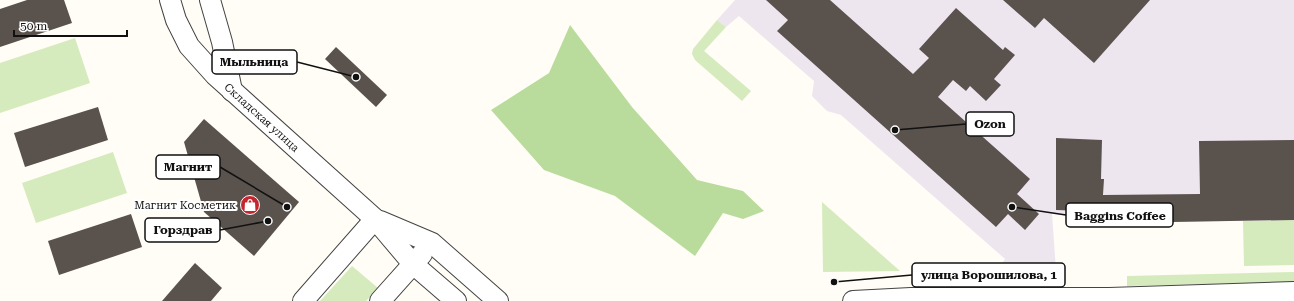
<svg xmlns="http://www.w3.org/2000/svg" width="1294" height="301" font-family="'Roboto Serif',serif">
  <rect width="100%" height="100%" fill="#fffdf5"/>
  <path fill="#eee6ef" d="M 735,0 L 1294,0 L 1294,220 L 1115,223 L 1114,215 L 1052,214 L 1056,270 L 998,270 L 1005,259 L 841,115 L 827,111 L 812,96 L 814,81 L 739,16 L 726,27 L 717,20 Z"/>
  <g fill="#d5ebbd">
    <path d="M 717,20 L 726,27 L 704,51 L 751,91 L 742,101 L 695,60 L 692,54 L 693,49 Z"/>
    <path d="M 75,38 L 90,83 L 0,113 L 0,63 Z"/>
    <path d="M 113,152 L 127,193 L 36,223 L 22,183 Z"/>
    <path d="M 822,202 L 900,271 L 823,272 Z"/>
    <path d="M 1294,220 L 1294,265 L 1244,266 L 1243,221 Z"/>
    <path d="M 352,266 L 378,288 L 366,301 L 320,301 Z"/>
    <path d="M 1294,272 L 1294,282 L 1127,286 L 1127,276 Z"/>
    <path d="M 1052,276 L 1053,285 L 927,288 L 927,278 Z"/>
  </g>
  <path fill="#b9dc9c" d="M 570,25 L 632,107 L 697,180 L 743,191 L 764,211 L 743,219 L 723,213 L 695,256 L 615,196 L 544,170 L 491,110 L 549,73 Z"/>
  <g fill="#5a524d">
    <path d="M 27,0 L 64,0 L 72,23 L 0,47 L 0,9 Z"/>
    <path d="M 766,0 L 830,0 L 913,74 L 929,58 L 919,49 L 956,8 L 1003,50 L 1005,47 L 1015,55 L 994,79 L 1001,85 L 986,101 L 970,86 L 966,91 L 953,80 L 938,97 L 1030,179 L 1017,194 L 1039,214 L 1025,230 L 1008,214 L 996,227 L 777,31 L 788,20 Z"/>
    <path d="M 1003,0 L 1150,0 L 1094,63 L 1044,18 L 1035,28 Z"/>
    <path d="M 336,47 L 387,95 L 376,107 L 325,59 Z"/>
    <path d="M 98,107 L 108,140 L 25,167 L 14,133 Z"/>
    <path d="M 204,119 L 299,202 L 254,256 L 204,212 L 184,142 Z"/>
    <path d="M 1056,138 L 1102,140 L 1101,179 L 1104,179 L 1103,195 L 1200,194 L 1199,141 L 1294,140 L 1294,220 L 1115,223 L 1114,212 L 1056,210 Z"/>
    <path d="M 131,214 L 142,247 L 59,275 L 48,241 Z"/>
    <path d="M 195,263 L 222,288 L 211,301 L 162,301 Z"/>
  </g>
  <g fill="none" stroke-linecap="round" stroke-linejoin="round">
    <defs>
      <g id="minor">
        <path id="s1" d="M 170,0 L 176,20 L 189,46 L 215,75 L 375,219 L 413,264 L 456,301"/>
        <path d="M 210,0 L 222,42 L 232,91"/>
        <path d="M 380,221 L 432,243 L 498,301"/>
        <path d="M 303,301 L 375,219"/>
        <path d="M 380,301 L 422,254"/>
        <path d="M 853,301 L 911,298 L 1109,298 L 1294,292"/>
      </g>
    </defs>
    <use href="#minor" stroke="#444" stroke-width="22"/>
    <use href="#minor" stroke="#fff" stroke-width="20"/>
  </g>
  <defs>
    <symbol id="shop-disc" viewBox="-11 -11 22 22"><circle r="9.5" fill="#c4262e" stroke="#fff"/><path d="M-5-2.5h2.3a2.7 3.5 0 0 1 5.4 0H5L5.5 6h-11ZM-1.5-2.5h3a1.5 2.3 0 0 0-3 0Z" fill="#fff"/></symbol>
  </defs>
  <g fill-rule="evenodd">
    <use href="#shop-disc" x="239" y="194" width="22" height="22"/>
  </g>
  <g text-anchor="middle" stroke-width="4" stroke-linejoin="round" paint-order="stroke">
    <g font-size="11" fill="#111" stroke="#fff">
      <text dy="4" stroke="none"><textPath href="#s1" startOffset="152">Складская улица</textPath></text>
    </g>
    <g font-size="11" fill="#111" stroke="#fff" text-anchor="end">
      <text x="236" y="209">Магнит Косметик</text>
    </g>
  </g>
  <path fill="none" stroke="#111" stroke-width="1.5" d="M356 77L297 62M895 130L966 124M287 207L220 167M1012 207L1066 215M268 221L220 230M834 282L912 275"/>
  <g fill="#111" stroke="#fff" stroke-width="1.5">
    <circle cx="356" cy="77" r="4"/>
    <circle cx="895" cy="130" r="4"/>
    <circle cx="287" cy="207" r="4"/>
    <circle cx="1012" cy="207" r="4"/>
    <circle cx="268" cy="221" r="4"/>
    <circle cx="834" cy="282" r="4"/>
  </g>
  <g fill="#fff" stroke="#111" stroke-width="1.5">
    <rect x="212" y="50" width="85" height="24" rx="4"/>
    <rect x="966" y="112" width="48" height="24" rx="4"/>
    <rect x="156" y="155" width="64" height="24" rx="4"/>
    <rect x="1066" y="203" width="107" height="24" rx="4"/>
    <rect x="145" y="218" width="75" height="24" rx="4"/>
    <rect x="912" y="263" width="153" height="24" rx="4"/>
  </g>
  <g font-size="12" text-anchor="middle" font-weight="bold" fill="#111">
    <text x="254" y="66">Мыльница</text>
    <text x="990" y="128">Ozon</text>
    <text x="188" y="171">Магнит</text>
    <text x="1120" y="220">Baggins Coffee</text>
    <text x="183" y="234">Горздрав</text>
    <text x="989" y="279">улица Ворошилова, 1</text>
  </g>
  <path d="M14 30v6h113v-6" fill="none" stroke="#111111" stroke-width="2"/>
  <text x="20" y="30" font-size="12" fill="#111111" stroke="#ffffff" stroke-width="3" paint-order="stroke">50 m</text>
</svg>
